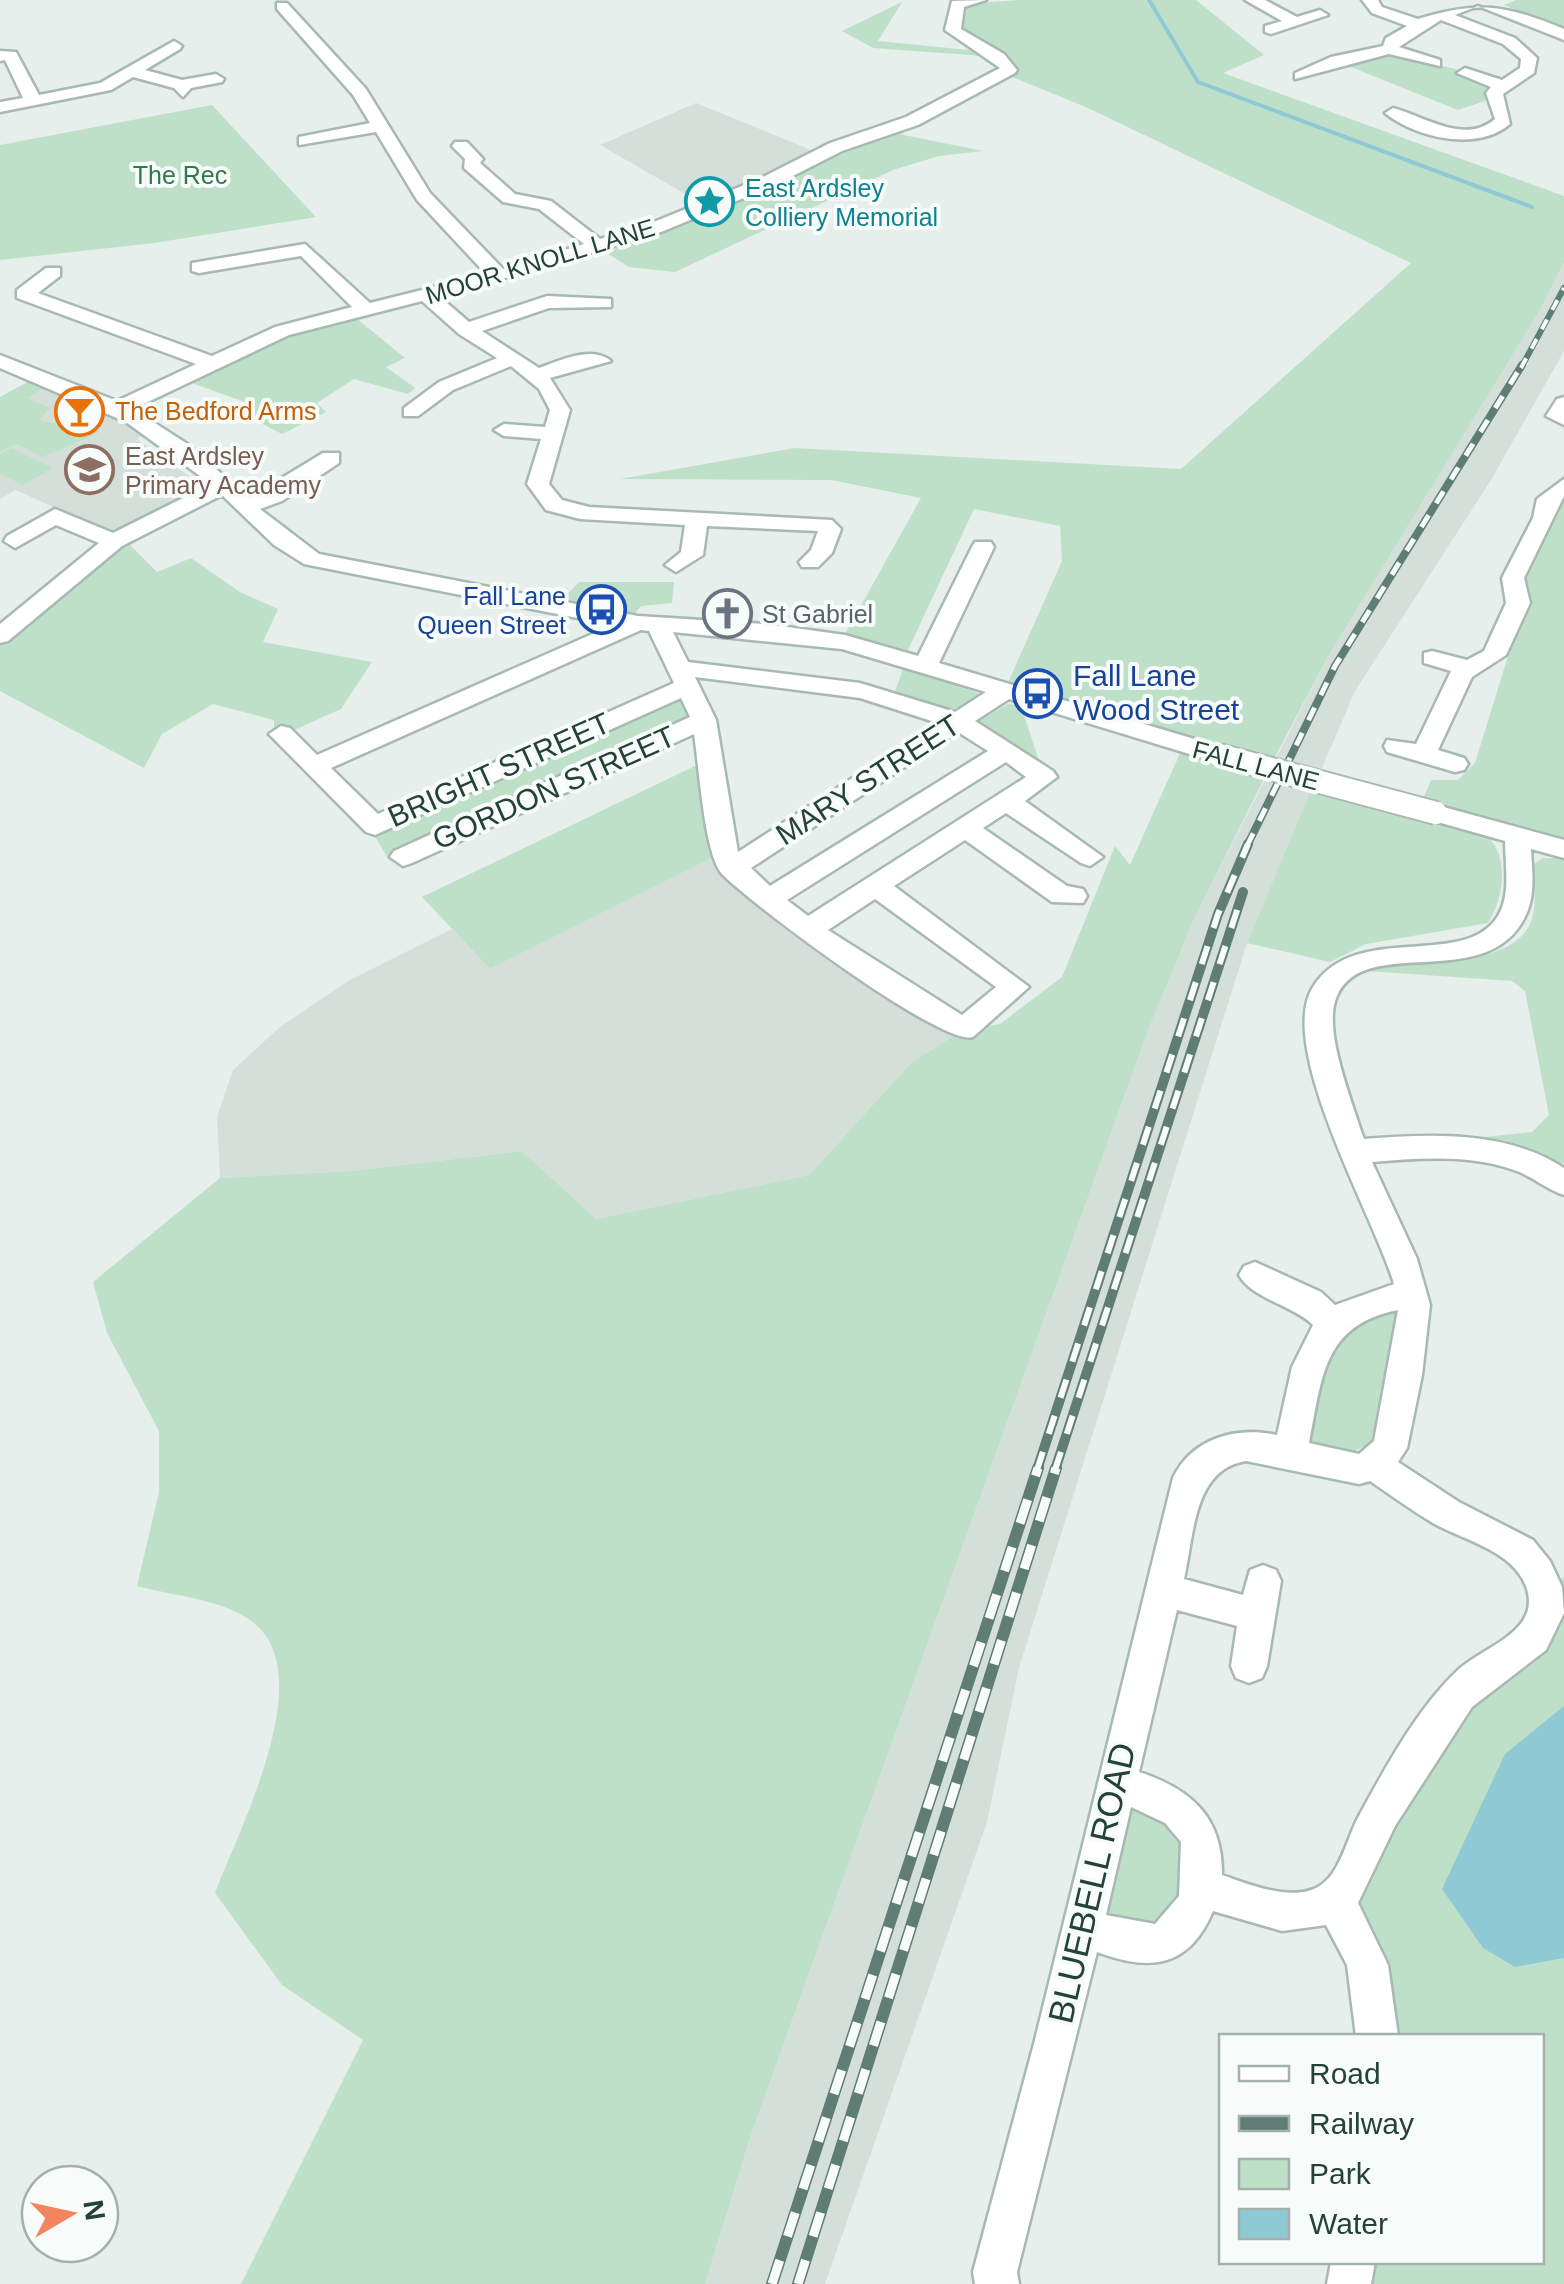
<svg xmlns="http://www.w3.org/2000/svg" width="1564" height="2284" font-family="Helvetica,sans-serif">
  <rect width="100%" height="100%" fill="#e6efeb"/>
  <g fill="#d4dfda">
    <path d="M 696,103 L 816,152 L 701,203 L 600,145 Z"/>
    <path d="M 1564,262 L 1564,351 L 1491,480 L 1355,691 L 1247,943 L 1019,1668 L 987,1822 L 825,2284 L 705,2284 L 751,2135 L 1147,1033 L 1195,917 L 1326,660 L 1540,310 Z"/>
    <path d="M 28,382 L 101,404 L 142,435 L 137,439 L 204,487 L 112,534 L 16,490 L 0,499 L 0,397 Z"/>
    <path d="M 714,857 L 963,1030 L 912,1062 L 809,1175 L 596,1219 L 522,1151 L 351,1171 L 220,1178 L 217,1117 L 233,1070 L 280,1027 L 348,981 L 452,929 L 490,969 Z"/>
  </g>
  <g fill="#bfe0c8">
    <path d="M 1019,0 L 1196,0 L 1264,55 L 1223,73 L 1564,196 L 1564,262 L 1540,310 L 1326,660 L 1273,761 L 1006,687 L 1062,561 L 1060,526 L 974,509 L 908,650 L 845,634 L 921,498 L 831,480 L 620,479 L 795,448 L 1181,469 L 1411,263 L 1088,108 L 1010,76 L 1015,73 L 1011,61 L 963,33 L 966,4 Z"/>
    <path d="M 1516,0 L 1564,0 L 1564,29 L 1504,5 Z"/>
    <path d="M 902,2 L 878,41 L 969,50 L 984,56 L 873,48 L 842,31 Z"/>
    <path d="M 1393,53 L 1455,69 L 1487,86 L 1485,101 L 1458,110 L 1341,63 Z"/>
    <path d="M 212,105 L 316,217 L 154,243 L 0,260 L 0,145 Z"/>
    <path d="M 894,133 L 983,151 L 939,156 L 893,170 L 675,272 L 629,267 L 602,250 Z"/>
    <path d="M 356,318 L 405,358 L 386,367 L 415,388 L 408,394 L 354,379 L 317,403 L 326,412 L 282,434 L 233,409 L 245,402 L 189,382 L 286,337 Z"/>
    <path d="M 28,382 L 44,387 L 28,398 L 50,408 L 39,420 L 99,433 L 42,457 L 17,444 L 0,452 L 0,397 Z"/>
    <path d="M 11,448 L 53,468 L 23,485 L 0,474 L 0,454 Z"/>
    <path d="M 1564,492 L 1564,841 L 1422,802 L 1431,780 L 1458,780 L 1475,763 L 1517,627 L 1521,584 Z"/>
    <path d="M 114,541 L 128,543 L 157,572 L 191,558 L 240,592 L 278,609 L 263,642 L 372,662 L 341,709 L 274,739 L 274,720 L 213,704 L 162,734 L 144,768 L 0,691 L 0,636 Z"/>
    <path d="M 579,582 L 674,582 L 672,603 L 641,606 L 634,615 L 561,601 Z"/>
    <path d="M 904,666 L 982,695 C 956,719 924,707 892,700 Z"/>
    <path d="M 682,696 L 689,717 L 387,857 L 373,833 Z"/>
    <path d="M 1008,704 L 1021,706 L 1041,767 L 975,723 Z"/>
    <path d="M 1181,751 L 1266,775 L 1195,917 L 1147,1033 L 751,2135 L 705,2284 L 241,2284 L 363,2040 L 282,1985 L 215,1893 C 238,1831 319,1678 255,1624 C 226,1599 173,1596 137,1586 L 159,1492 L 159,1431 L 107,1333 L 93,1282 L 220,1178 L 351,1171 L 522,1151 L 596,1219 L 809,1175 L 912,1062 L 963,1030 L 1000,1024 L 1062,977 L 1115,846 L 1130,865 Z"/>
    <path d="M 699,764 L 714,857 L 490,969 L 422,897 Z"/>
    <path d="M 1312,788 L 1488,837 C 1510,859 1503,900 1488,923 L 1366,944 L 1330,962 L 1247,943 Z"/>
    <path d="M 1543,858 L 1564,858 L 1564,1164 L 1533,1151 L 1480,1147 L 1475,1138 L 1532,1132 L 1549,1115 L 1525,991 L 1512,981 L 1367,971 C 1411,959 1505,970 1529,926 C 1539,908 1532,883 1534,864 Z"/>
    <path d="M 1396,1310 L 1395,1341 L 1371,1443 L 1349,1454 L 1302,1442 L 1315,1369 L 1348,1324 Z"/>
    <path d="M 1564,1576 L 1564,2284 L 1369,2284 L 1372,2262 L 1542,2262 L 1542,2036 L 1393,2036 L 1387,1969 L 1360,1902 L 1386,1837 L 1474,1696 L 1547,1645 L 1559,1625 L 1559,1584 Z"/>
    <path d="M 1131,1804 L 1164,1814 L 1187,1849 C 1183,1870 1181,1922 1153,1925 C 1139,1927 1119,1919 1106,1917 Z"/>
  </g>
  <path fill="#8ec9d4" d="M 1564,1706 L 1564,1958 L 1515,1967 L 1483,1948 L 1442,1889 L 1505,1754 Z"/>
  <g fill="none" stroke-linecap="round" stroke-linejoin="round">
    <path stroke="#8ec9d4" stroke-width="4" d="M 1149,0 L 1198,82 L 1532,207"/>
    <defs>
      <g id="minor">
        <path d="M 986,0 L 964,7 L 961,29 L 1004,54 L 1017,70 L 1015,73 L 918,125 L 842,151 L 771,187 L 661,232 L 440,297 L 469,322 L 547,296 L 611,299 L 611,307 L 549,308 L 482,331 L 539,368 C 561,360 592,345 611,361 L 550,378 L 570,410 L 549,484 L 562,500 L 589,507 L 832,520 L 841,529 L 832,553 L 818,567 L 802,567 L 799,562 L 811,550 L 818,531 L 707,526 L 703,555 L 676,572 L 665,565 L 681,552 L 685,525 L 580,519 L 546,510 L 527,484 L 541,439 L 504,436 L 494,430 L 504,424 L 545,427 L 550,410 L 539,389 L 511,366 L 453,390 L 418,416 L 404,416 L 404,408 L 439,382 L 497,358 L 459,334 L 422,301 L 289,335 L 133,409 L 189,445 L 249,498 L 323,453 L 339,453 L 339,463 L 282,501 L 260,509 L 319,554 L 638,616 L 766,624 L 845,635 L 918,656 L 972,547 L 975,542 L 991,542 L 994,547 L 939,663 L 1228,749 L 1232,755 L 1219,763 L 1009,699 L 975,721 L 1053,771 L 1057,777 L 1025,801 L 1103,857 L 1090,866 L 1081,863 L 1006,813 L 983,828 L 1067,886 L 1083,889 L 1087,896 L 1083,903 L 1052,902 L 965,840 L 894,886 L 1029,987 L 973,1037 C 942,1047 750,903 722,874 C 704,854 699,765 694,734 L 412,863 L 403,866 L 390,857 L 394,851 L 690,717 L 681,698 L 375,835 L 366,832 L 269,734 L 281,726 L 290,728 L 317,755 L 613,625 L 304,564 L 274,545 L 222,495 L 122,546 L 8,641 L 0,643 L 0,624 L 99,543 L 56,525 L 15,548 L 4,541 L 7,536 L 55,509 L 113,533 L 211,484 L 126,422 L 0,368 L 0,355 L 117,401 L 196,364 L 17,298 L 17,290 L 46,268 L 60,268 L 60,276 L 38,293 L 212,356 L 275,327 L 352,307 L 301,256 L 199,273 L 192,271 L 192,263 L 305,244 L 370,303 L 486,274 L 417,200 L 376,132 L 299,145 L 299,137 L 370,123 L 353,95 L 277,9 L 277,3 L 287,3 L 366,89 L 430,193 L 503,269 L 584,244 L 539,209 L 503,202 L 464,168 L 465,159 L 452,146 L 455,142 L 467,142 L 483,159 L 480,163 L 515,194 L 551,201 L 600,239 L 649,224 L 759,179 L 830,143 L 906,117 L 1000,68 L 945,30 L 952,1 ZM 641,630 L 649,631 L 674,683 L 378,814 L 331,768 ZM 673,632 L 842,649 L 986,692 L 955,712 L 860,683 L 688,662 ZM 695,677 L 860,698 L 938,723 L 738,852 L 716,720 ZM 958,732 L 988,751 L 770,886 L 751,868 ZM 1006,762 L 1026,777 L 808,916 L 787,900 ZM 875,899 L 996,987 L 962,1015 L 828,930 Z"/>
        <path d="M 1245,0 L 1265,0 L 1297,17 L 1320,10 L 1328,15 L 1271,34 L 1265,32 L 1265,26 L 1282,21 Z"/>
        <path d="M 1362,0 L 1378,0 L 1382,7 L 1418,19 C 1480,0 1505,5 1564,29 L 1564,40 L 1478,6 L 1455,15 L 1515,38 L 1537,58 L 1534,73 L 1503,94 L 1510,124 C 1477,152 1416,138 1385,113 L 1393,108 C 1426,117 1465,145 1495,119 L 1486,93 L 1491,87 L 1457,73 L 1465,68 L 1502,80 L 1520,68 L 1521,59 L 1503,44 L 1441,20 L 1399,47 L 1440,60 L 1440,66 L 1389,54 L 1295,79 L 1295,73 L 1331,57 L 1383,46 L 1386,38 L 1407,26 L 1372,13 Z"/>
        <path d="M 174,41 L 182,46 L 180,49 L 145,70 L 182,80 L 216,74 L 224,79 L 222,82 L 191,88 L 183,97 L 174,88 L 133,77 L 111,90 L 0,112 L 0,102 L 23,98 L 5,60 L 0,61 L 0,51 L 16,52 L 39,95 L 100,83 Z"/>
        <path d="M 1564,397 L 1564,425 L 1546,416 L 1557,399 Z"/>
        <path d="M 1564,479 L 1564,496 L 1524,578 L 1530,603 L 1506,655 L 1472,677 L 1438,750 L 1464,758 L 1468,764 L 1464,770 L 1455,772 L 1387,752 L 1384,746 L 1387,740 L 1416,744 L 1451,671 L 1424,663 L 1424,653 L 1432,651 L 1467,660 L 1484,651 L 1506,603 L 1502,578 L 1533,518 L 1537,499 Z"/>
        <path d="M 1436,805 L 1564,840 L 1564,858 L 1531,849 C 1532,868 1535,891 1528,910 C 1494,998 1365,931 1337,996 C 1322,1028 1351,1098 1361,1131 L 1364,1139 C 1430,1134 1506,1130 1564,1168 L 1564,1195 C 1546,1189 1532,1176 1514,1170 C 1470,1154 1418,1158 1372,1162 L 1417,1259 L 1430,1305 L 1422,1375 L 1407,1448 L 1398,1462 L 1459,1502 L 1533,1540 L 1550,1561 L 1562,1587 L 1564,1613 L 1546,1650 L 1472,1707 L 1395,1826 L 1358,1903 L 1388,1965 L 1398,2036 L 1356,2036 L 1347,1965 L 1326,1925 L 1282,1931 L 1213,1911 C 1189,1968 1150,1972 1097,1952 L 1017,2272 L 1019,2284 L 975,2284 L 973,2272 L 1035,2040 L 1173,1478 C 1192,1438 1236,1426 1277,1435 L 1292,1367 L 1313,1325 C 1294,1306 1251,1298 1239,1275 L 1244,1266 L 1255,1262 L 1321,1292 L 1335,1305 L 1394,1284 C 1376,1220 1275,1047 1313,987 C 1356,918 1473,974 1501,910 C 1510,890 1505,862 1505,841 L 1427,819 L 1423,813 L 1427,807 ZM 1398,1310 L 1374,1441 L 1359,1454 L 1309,1443 C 1322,1379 1322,1325 1398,1310 ZM 1246,1461 L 1359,1484 L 1370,1481 C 1391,1495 1411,1510 1433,1523 C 1463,1540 1512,1550 1526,1586 C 1543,1632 1483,1646 1457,1671 C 1417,1709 1385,1768 1359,1816 C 1347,1837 1341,1874 1318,1887 C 1291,1902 1248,1884 1222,1875 C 1223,1817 1191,1789 1139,1772 L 1177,1610 L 1237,1626 L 1231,1666 L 1236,1678 L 1249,1683 L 1262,1678 L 1267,1666 L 1281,1581 L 1276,1570 L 1263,1565 L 1250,1570 L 1243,1595 L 1184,1579 C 1194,1536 1193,1469 1246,1461 ZM 1131,1807 L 1165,1823 L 1181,1842 L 1179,1896 L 1155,1924 L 1106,1915 Z"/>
        <path d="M 1331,2262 L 1375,2262 L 1371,2284 L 1327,2284 Z"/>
      </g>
    </defs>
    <use href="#minor" stroke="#a8b8b2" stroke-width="5"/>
    <use href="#minor" fill="#fff" fill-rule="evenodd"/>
    <defs>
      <path id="rail-far3" d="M 1521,368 L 1564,288"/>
      <path id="rail-far2" d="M 1247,846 L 1335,666 L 1522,365"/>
      <g id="rail-far1">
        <path d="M 1037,1470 L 1218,914 L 1248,844"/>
        <path d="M 1055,1470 L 1243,892"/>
      </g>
      <g id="rail">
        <path d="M 772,2284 L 1038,1468"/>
        <path d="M 798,2284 L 1056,1468"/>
      </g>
    </defs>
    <use href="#rail-far3" stroke="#5f7d75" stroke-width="6"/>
    <use href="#rail-far2" stroke="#5f7d75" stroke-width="8"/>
    <use href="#rail-far1" stroke="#5f7d75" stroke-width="10"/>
    <use href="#rail" stroke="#5f7d75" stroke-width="12"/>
    <use href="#rail-far3" stroke="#f7fbf9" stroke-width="4" stroke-dasharray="11" stroke-linecap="butt"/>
    <use href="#rail-far2" stroke="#f7fbf9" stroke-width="5" stroke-dasharray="14" stroke-linecap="butt"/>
    <use href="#rail-far1" stroke="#f7fbf9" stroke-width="6" stroke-dasharray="19" stroke-linecap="butt"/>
    <use href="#rail" stroke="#f7fbf9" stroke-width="9" stroke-dasharray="25" stroke-linecap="butt"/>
    <defs>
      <path id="minor-bridge" d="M 1219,755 L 1436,813"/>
    </defs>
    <use href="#minor-bridge" stroke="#a8b8b2" stroke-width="26" stroke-linecap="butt"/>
    <use href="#minor-bridge" stroke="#fff" stroke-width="22"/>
  </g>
  <path fill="#a1aea9" d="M 62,398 L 88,399 L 91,411 L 84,416 L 65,410 Z"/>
  <path fill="#838d89" d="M 88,399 L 91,411 L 84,416 L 81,404 Z"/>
  <path fill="#bbcac4" stroke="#838d89" stroke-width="2.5" d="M 70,392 L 88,399 L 81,404 L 62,398 Z"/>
  <defs>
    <symbol id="sight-ring" viewBox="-11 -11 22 22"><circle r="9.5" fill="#f7fbf9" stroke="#0f9aa8" stroke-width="1.5"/><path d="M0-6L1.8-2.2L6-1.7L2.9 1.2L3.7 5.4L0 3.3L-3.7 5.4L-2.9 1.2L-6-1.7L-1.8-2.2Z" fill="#0f9aa8"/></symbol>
    <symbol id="bar-ring" viewBox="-11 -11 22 22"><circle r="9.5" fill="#f7fbf9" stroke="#e8710a" stroke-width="1.5"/><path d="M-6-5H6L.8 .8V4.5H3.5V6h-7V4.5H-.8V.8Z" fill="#e8710a"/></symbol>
    <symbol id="school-ring" viewBox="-11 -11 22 22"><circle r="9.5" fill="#f7fbf9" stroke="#8d6e63" stroke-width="1.5"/><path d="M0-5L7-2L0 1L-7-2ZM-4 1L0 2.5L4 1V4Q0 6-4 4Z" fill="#8d6e63"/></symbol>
    <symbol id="bus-ring" viewBox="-11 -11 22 22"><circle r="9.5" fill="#f7fbf9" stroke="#1a4fb4" stroke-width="1.5"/><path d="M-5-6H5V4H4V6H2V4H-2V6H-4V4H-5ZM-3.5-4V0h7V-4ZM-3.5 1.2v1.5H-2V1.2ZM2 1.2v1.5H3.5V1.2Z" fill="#1a4fb4"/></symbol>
    <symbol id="church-ring" viewBox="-11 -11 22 22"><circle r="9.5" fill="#f7fbf9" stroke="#6b7280" stroke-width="1.5"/><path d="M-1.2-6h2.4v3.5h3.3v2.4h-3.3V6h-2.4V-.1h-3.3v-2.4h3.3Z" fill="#6b7280"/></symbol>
  </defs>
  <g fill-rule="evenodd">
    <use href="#sight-ring" x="682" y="174" width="55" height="55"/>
    <use href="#bar-ring" x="52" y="384" width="55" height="55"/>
    <use href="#school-ring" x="62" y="442" width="55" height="55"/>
    <use href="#bus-ring" x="574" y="582" width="55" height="55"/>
    <use href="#church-ring" x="700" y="586" width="55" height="55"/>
    <use href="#bus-ring" x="1010" y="666" width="55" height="55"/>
  </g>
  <g text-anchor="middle" stroke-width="8" stroke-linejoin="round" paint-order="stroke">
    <g font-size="25" fill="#2d7a4b" stroke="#f7fbf9">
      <text x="180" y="184">The Rec</text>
    </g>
    <g font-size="25" fill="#0d838f" stroke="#f7fbf9" text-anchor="start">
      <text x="745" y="197">East Ardsley<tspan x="745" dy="29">Colliery Memorial</tspan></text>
    </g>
    <g font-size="25" fill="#24423a" stroke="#f7fbf9">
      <text transform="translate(540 261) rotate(-17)" y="9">MOOR KNOLL LANE</text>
      <text transform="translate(1256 765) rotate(15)" y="9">FALL LANE</text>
    </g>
    <g font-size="25" fill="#c56008" stroke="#f7fbf9" text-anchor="start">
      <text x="115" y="420">The Bedford Arms</text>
    </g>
    <g font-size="25" fill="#785e54" stroke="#f7fbf9" text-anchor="start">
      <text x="125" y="465">East Ardsley<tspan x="125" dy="29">Primary Academy</tspan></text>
    </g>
    <g font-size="25" fill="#164399" stroke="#f7fbf9" text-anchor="end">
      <text x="566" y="605">Fall Lane<tspan x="566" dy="29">Queen Street</tspan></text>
    </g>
    <g font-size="25" fill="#5b616d" stroke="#f7fbf9" text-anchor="start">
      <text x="762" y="623">St Gabriel</text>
    </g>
    <g font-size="30" fill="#164399" stroke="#f7fbf9" text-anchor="start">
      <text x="1073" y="686">Fall Lane<tspan x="1073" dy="34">Wood Street</tspan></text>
    </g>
    <g font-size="30" fill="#24423a" stroke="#f7fbf9">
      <text transform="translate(499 770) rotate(-24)" y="10">BRIGHT STREET</text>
      <text transform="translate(868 780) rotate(-33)" y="10">MARY STREET</text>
      <text transform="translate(554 788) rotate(-24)" y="10">GORDON STREET</text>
    </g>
    <g font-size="35" fill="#24423a" stroke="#f7fbf9">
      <text transform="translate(1092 1883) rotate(-77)" y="12">BLUEBELL ROAD</text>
    </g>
  </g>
  <rect x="1219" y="2034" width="325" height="230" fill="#f7fbf9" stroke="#a3b1ad" stroke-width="2.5"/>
  <rect x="1239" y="2066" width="50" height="15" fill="#ffffff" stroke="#a3b1ad" stroke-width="2.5"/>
  <text x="1309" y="2084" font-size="30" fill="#24423a">Road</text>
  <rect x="1239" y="2116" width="50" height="15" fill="#5f7d75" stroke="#a3b1ad" stroke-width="2.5"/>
  <text x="1309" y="2134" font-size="30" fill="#24423a">Railway</text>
  <rect x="1239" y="2159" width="50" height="30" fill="#bfe0c8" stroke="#a3b1ad" stroke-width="2.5"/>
  <text x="1309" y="2184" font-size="30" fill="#24423a">Park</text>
  <rect x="1239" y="2209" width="50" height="30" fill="#8ec9d4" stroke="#a3b1ad" stroke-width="2.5"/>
  <text x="1309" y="2234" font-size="30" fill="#24423a">Water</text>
  <g transform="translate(70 2214) rotate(81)"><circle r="48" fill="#f7fbf9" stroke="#a3b1ad" stroke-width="2.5"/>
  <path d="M0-8L18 38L0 25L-18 38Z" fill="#f4845f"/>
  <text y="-15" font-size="28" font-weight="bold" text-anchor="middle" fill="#24423a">N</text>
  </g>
</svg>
